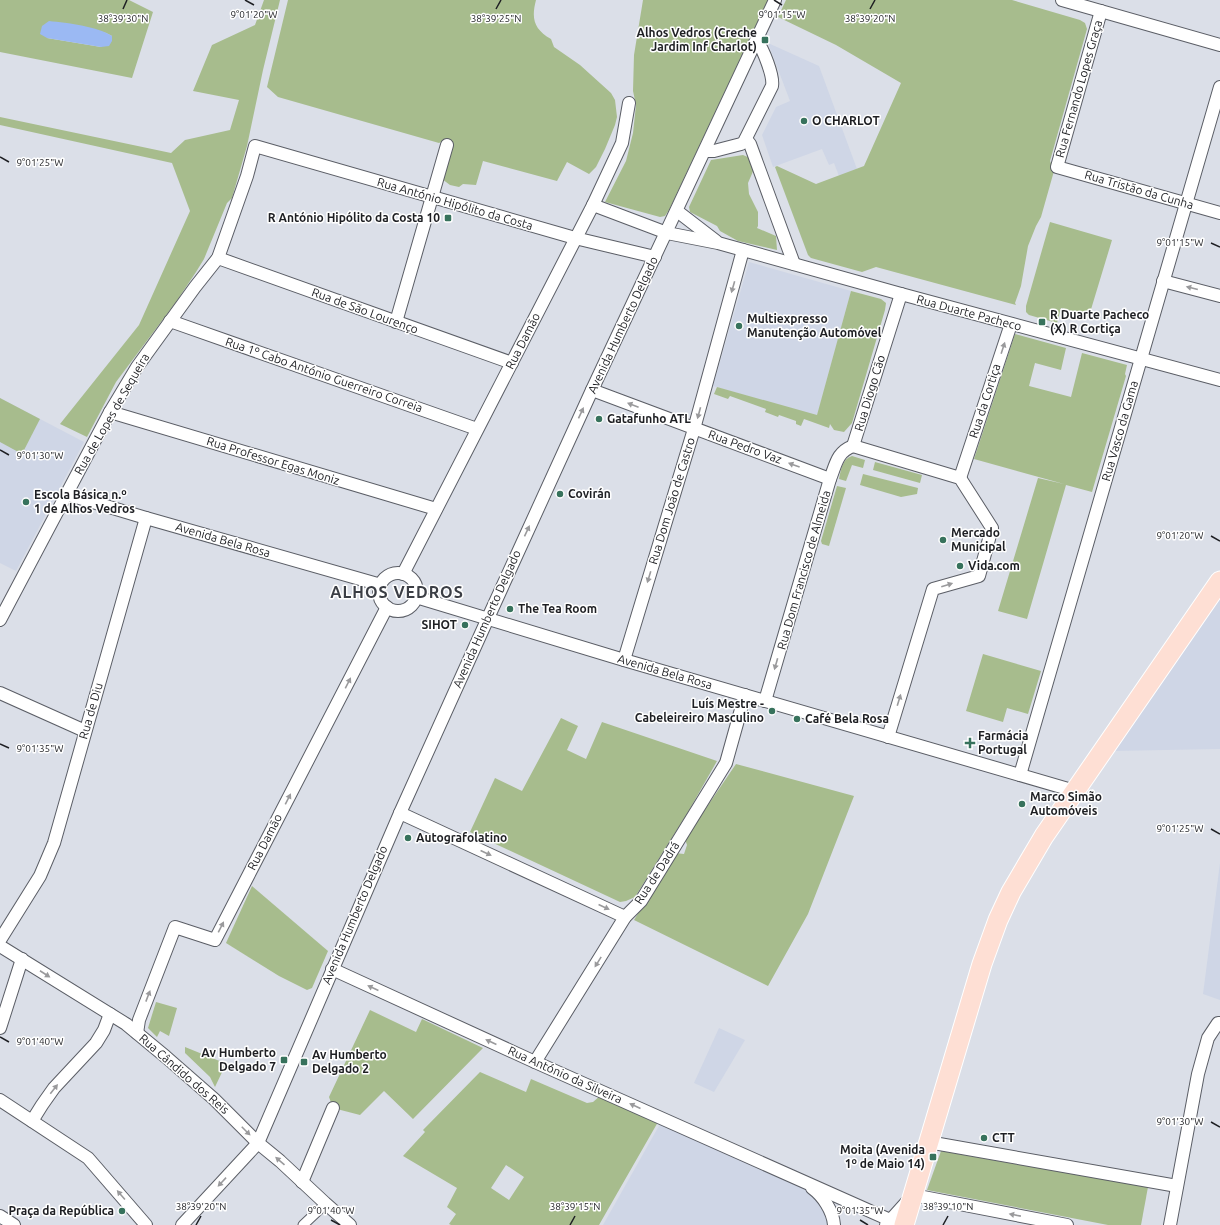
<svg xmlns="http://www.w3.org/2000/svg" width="1220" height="1225" font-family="Ubuntu,sans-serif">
  <rect width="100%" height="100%" fill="#dbdfe8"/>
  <g fill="#cfd6e6">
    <path d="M 768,43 L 819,66 L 857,169 L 839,176 L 834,163 L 829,165 L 822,149 L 773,167 L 762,135 L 776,107 L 790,101 Z"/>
    <path d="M 749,262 L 851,291 L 817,416 L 713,386 Z"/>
    <path d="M 0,398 L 84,442 L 16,571 L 0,563 Z"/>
    <path d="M 1220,593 L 1220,749 L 1112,751 Z"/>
    <path d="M 1220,863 L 1220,1000 L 1203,994 Z"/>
    <path d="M 719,1028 L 745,1040 L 714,1092 L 694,1083 Z"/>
    <path d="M 660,1124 L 803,1187 L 830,1202 L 836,1225 L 603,1225 Z"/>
  </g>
  <g fill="#a7bc8d" fill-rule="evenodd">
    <path d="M 0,0 L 129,0 L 153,12 L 132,78 L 0,52 ZM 83,27 L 106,33 L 112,36 L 101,47 L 47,38 Z"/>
    <path d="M 264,0 L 280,0 L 263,70 L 247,146 L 232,198 L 227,203 L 204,259 L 196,272 L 176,302 L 116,382 L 87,437 L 60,424 L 139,325 L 190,211 L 172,163 L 0,125 L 0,117 L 171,153 L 185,140 L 230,130 L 239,100 L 193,91 L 212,45 L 255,25 Z"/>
    <path d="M 288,0 L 536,0 C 531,19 534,29 551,39 L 554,47 L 580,65 L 611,93 L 615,100 L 617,117 L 615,125 L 605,149 L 596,167 L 589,174 L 567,162 L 557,181 L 483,161 L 476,185 L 463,184 L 459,187 L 450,185 L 442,179 L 445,142 L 441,142 L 439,143 L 278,97 L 267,87 Z"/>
    <path d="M 643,0 L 768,0 L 669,210 L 665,216 L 660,217 L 605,202 L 626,161 L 633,133 L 636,105 L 633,91 L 634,55 Z"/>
    <path d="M 786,0 L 1012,0 L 1080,20 L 1085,23 L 1087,29 L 1050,161 L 1054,171 L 1041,217 L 1036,226 L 1028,246 L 1021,286 L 1015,303 L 1016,305 L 876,267 L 862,272 L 811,258 L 808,255 L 775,167 L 777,166 L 816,184 L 864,166 L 901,83 L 836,45 L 778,17 Z"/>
    <path d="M 743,155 L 750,158 L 754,169 L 748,183 L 749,194 L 758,212 L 758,226 L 757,228 L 776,236 L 777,250 L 738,241 L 720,231 L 717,226 L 690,212 L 689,207 L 711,160 Z"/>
    <path d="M 1050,222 L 1112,240 L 1089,316 L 1061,308 L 1057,323 L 1029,315 L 1026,312 L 1026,306 Z"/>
    <path d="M 851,291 L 881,299 L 886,303 L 885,310 L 852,423 L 844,432 L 834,430 L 830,424 L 829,428 L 804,419 L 801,426 L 796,424 L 796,421 L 779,415 L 778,417 L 765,412 L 766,409 L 730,396 L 728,399 L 714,394 L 717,387 L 817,415 Z"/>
    <path d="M 1015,334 L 1066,348 L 1061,370 L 1035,363 L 1029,386 L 1071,397 L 1082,353 L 1127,365 L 1125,374 L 1126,376 L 1092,492 L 1066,485 L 1027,619 L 998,611 L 1038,478 L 1064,484 L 974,459 Z"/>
    <path d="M 0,398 L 40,419 L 22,454 L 0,442 Z"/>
    <path d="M 852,456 L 865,460 L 863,468 L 852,465 L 846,481 L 839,479 C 841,470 842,459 852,456 Z"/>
    <path d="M 875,462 L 922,475 L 920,483 L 873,470 Z"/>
    <path d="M 863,474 L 918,488 L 917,494 L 901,497 L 860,485 Z"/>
    <path d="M 837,486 L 846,488 L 829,546 L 822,544 L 821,541 Z"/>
    <path d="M 983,654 L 1041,671 L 1028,714 L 1007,708 L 1003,722 L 966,711 Z"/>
    <path d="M 561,718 L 578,726 L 567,750 L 586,759 L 602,722 L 717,761 L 688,812 L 635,897 L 626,901 L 620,902 L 470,832 L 495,778 L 522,791 Z"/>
    <path d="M 736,764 L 854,796 L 808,914 L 768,986 L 634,920 L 675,853 L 684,854 L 687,845 L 685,839 Z"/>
    <path d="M 252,886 L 328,951 L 312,988 L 307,990 L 279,976 L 226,943 Z"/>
    <path d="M 156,1002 L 177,1008 L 169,1036 L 160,1031 L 157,1037 L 148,1028 Z"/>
    <path d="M 370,1010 L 416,1032 L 422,1019 L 483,1048 L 413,1119 L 384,1091 L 360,1115 L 333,1108 L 329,1097 Z"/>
    <path d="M 185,1047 L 222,1062 L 224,1068 L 215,1087 L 210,1077 L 185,1053 Z"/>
    <path d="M 480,1072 L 526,1092 L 531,1079 L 587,1103 L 593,1102 L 600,1096 L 658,1122 L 599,1225 L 451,1225 L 449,1224 L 456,1214 L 447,1207 L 457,1188 L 403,1156 L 425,1132 L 423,1130 ZM 506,1165 L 524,1177 L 509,1200 L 491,1188 Z"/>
    <path d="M 941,1151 L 1148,1187 L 1141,1225 L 1108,1225 L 927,1190 Z"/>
  </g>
  <path fill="#9bb9f3" d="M 49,21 C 68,23 96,26 112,36 L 112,41 L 109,46 L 101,47 L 47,38 L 40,34 L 42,26 Z"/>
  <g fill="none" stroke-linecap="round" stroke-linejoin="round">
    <defs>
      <path id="pedestrian" d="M 303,1225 L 320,1209"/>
      <g id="minor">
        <path d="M 1062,0 L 1220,45"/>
        <path d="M 1101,11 L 1057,167 L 1220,213"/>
        <path d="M 746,139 L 750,144 L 794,264"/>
        <path d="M 705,151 L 714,151 L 741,144 L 744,142 L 772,86 C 774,76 763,49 757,41"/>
        <path d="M 593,205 L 667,233 L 718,243 L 901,294 L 1220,380"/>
        <path d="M 677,211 L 716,241"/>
        <path d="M 218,258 L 512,363"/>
        <path d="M 1163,281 L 1220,296"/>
        <path d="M 170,321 L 477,429"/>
        <path d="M 396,322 L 447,145"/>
        <path d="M 592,390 L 830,479"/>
        <path d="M 110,412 L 436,509"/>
        <path d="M 853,446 L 960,478 L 992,528 L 979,576 L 933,589 L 888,737"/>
        <path d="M 853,446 L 901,294"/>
        <path d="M 960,478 L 1011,324"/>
        <path d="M 66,494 L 146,518 L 381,585"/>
        <circle cx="398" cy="592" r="19"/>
        <path d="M 403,574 L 593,205 L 622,143 L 629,103"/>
        <path d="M 416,597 L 624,660 L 1075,791"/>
        <path d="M 0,620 L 110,412 L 137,367 L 195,287 L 218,258 L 247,176 L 255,146 L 575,238 L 655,257"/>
        <path d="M 624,660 L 694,429 L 743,250"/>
        <path d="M 0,693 L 85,731"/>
        <path d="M 765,701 L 830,479 C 836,464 837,452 853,446"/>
        <path d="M 1020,775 L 1220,87"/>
        <path d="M 400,813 L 625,917"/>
        <path d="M 0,940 L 40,876 L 54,843 L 146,518"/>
        <path d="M 0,946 L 126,1024 L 166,1057 L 214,1099 L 258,1143 L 280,1161 L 325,1203 L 350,1225"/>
        <path d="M 332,969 L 535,1062 L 890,1220"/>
        <path d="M 0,1028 L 22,959"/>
        <path d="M 137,1033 L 139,1020 L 175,927 L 215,940 L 387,607"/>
        <path d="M 535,1062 L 625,917 L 641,901 L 726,763 L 745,695"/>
        <path d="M 0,1100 L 88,1158 L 146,1225"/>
        <path d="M 32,1121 L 42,1105 L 54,1088 L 96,1043 L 104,1030 L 110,1014"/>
        <path d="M 928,1142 L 1177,1186"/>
        <path d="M 302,1182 L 333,1108"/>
        <path d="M 812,1188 C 823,1196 833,1211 834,1225"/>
        <path d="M 0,1216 L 14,1225"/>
        <path d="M 182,1225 L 258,1143 L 400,813 L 488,618 L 592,390 L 775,0"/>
        <path d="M 886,1225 L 913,1195 L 1067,1225"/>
        <path d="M 1170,1225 L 1198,1074 L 1208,1038 L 1218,1023 L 1220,1023"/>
      </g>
      <path id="primary" d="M 904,1225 L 982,964 L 998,920 L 1011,892 L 1044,836 L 1220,581"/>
    </defs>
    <use href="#pedestrian" stroke="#5b5e66" stroke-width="11"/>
    <use href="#minor" stroke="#5b5e66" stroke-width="14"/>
    <use href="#primary" stroke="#fff" stroke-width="21"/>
    <use href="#pedestrian" stroke="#fff" stroke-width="9"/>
    <use href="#minor" stroke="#fff" stroke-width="12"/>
    <use href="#primary" stroke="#fedfd4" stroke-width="19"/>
  </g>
  <defs><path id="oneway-solid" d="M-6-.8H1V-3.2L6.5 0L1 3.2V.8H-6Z"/></defs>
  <g fill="#9a9a9c">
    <use href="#oneway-solid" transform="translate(733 287) rotate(106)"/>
    <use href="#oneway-solid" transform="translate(1192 288) rotate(-166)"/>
    <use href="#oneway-solid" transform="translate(1003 348) rotate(-72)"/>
    <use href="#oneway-solid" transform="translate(633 405) rotate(-159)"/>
    <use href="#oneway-solid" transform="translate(581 413) rotate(-65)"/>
    <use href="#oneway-solid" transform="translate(699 413) rotate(105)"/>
    <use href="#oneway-solid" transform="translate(794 465) rotate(-160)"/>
    <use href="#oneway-solid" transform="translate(527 531) rotate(-65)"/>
    <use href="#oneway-solid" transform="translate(649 577) rotate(107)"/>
    <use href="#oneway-solid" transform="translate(947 585) rotate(-17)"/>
    <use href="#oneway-solid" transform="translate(776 664) rotate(106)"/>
    <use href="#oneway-solid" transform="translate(348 683) rotate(-63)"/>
    <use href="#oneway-solid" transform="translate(899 700) rotate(-73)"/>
    <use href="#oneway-solid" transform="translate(288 799) rotate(-63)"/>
    <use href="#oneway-solid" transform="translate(486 853) rotate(25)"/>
    <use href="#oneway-solid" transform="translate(604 907) rotate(25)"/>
    <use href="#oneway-solid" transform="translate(221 927) rotate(-63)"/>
    <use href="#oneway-solid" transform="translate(598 962) rotate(122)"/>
    <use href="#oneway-solid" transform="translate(45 974) rotate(33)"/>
    <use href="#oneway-solid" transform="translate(373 988) rotate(-155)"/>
    <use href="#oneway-solid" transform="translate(148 996) rotate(-69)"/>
    <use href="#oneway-solid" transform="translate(491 1042) rotate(-155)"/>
    <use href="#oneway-solid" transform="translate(54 1089) rotate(-52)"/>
    <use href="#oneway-solid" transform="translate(635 1106) rotate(-156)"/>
    <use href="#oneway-solid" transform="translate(246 1131) rotate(45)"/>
    <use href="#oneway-solid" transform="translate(280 1161) rotate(-139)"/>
    <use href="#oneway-solid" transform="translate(222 1182) rotate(133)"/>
    <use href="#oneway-solid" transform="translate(121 1195) rotate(-131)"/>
    <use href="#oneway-solid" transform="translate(1015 1215) rotate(-169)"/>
  </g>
  <path fill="none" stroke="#1e1f23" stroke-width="1.5" d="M 245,0 L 254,5M 774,0 L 782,5M 123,9 L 127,0M 496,9 L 501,0M 870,9 L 875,0M 0,157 L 9,162M 1211,243 L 1220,247M 0,450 L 9,455M 1211,536 L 1220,541M 0,744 L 9,748M 1211,829 L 1220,834M 0,1037 L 9,1042M 1211,1122 L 1220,1127M 331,1220 L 340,1225M 860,1220 L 868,1225M 196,1225 L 201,1216M 570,1225 L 575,1216M 943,1225 L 948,1216"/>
  <g fill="#37725c" stroke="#fff" stroke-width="1.5">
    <rect x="761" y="36" width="8" height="8" rx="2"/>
    <circle cx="804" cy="121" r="4"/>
    <rect x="444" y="214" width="8" height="8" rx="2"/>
    <rect x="1038" y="318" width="8" height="8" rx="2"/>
    <circle cx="739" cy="326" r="4"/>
    <circle cx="599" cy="419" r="4"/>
    <circle cx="560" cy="494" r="4"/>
    <circle cx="26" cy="502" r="4"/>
    <circle cx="943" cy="540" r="4"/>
    <circle cx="960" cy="566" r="4"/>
    <circle cx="510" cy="609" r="4"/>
    <circle cx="465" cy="625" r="4"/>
    <circle cx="772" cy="711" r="4"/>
    <circle cx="797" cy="719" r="4"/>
    <path d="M968 737h4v4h4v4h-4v4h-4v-4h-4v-4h4z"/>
    <circle cx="1022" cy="804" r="4"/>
    <circle cx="408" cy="838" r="4"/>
    <rect x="280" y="1056" width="8" height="8" rx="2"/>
    <rect x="300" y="1058" width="8" height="8" rx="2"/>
    <circle cx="984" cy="1138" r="4"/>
    <rect x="929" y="1153" width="8" height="8" rx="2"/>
    <circle cx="122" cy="1211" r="4"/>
  </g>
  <g text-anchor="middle" stroke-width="3" stroke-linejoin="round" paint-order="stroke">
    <g font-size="12" font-weight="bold" fill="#1e1f23" stroke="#fff" text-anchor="start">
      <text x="757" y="37" text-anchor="end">Alhos Vedros (Creche<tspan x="757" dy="14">Jardim Inf Charlot)</tspan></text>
      <text x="812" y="125">O CHARLOT</text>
      <text x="440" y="222" text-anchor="end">R António Hipólito da Costa 10</text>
      <text x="1050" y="319">R Duarte Pacheco<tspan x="1050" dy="14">(X) R Cortiça</tspan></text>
      <text x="747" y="323">Multiexpresso<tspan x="747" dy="14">Manutenção Automóvel</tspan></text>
      <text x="607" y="423">Gatafunho ATL</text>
      <text x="568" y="498">Covirán</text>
      <text x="34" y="499">Escola Básica n.º<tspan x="34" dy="14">1 de Alhos Vedros</tspan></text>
      <text x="951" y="537">Mercado<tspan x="951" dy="14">Municipal</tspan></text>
      <text x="968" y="570">Vida.com</text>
      <text x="518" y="613">The Tea Room</text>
      <text x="457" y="629" text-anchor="end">SIHOT</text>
      <text x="764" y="708" text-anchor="end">Luís Mestre -<tspan x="764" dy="14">Cabeleireiro Masculino</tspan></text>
      <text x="805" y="723">Café Bela Rosa</text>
      <text x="978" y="740">Farmácia<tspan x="978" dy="14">Portugal</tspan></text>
      <text x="1030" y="801">Marco Simão<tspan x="1030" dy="14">Automóveis</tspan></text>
      <text x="416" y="842">Autografolatino</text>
      <text x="276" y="1057" text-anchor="end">Av Humberto<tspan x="276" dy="14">Delgado 7</tspan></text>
      <text x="312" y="1059">Av Humberto<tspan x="312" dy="14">Delgado 2</tspan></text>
      <text x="992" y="1142">CTT</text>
      <text x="925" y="1154" text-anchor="end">Moita (Avenida<tspan x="925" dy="14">1º de Maio 14)</tspan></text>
      <text x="114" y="1215" text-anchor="end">Praça da República</text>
    </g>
    <g font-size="12" fill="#1e1f23" stroke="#fff">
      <text transform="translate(1079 89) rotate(-74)" y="4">Rua Fernando Lopes Graça</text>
      <text transform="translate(1139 190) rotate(16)" y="4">Rua Tristão da Cunha</text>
      <text transform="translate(455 204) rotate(16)" y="4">Rua António Hipólito da Costa</text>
      <text transform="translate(365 311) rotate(20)" y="4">Rua de São Lourenço</text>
      <text transform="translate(969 313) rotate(15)" y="4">Rua Duarte Pacheco</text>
      <text transform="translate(623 325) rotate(-65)" y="4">Avenida Humberto Delgado</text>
      <text transform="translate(523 341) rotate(-63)" y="4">Rua Damão</text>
      <text transform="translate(324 375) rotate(19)" y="4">Rua 1º Cabo António Guerreiro Correia</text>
      <text transform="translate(870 393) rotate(-73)" y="4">Rua Diogo Cão</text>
      <text transform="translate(985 401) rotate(-72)" y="4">Rua da Cortiça</text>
      <text transform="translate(112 414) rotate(-60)" y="4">Rua de Lopes de Sequeira</text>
      <text transform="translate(1120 431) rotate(-74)" y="4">Rua Vasco da Gama</text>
      <text transform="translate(745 447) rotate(20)" y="4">Rua Pedro Vaz</text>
      <text transform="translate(273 461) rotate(17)" y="4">Rua Professor Egas Moniz</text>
      <text transform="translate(672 501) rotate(-73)" y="4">Rua Dom João de Castro</text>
      <text transform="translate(223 540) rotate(16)" y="4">Avenida Bela Rosa</text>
      <text transform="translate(804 570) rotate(-74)" y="4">Rua Dom Francisco de Almeida</text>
      <text transform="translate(487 619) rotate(-66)" y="4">Avenida Humberto Delgado</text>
      <text transform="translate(665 672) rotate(16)" y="4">Avenida Bela Rosa</text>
      <text transform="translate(91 711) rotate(-74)" y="4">Rua de Diu</text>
      <text transform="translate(265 842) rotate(-63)" y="4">Rua Damão</text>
      <text transform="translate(657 873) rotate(-57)" y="4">Rua de Dadrá</text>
      <text transform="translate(355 915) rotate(-67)" y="4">Avenida Humberto Delgado</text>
      <text transform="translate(184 1074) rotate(41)" y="4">Rua Cândido dos Reis</text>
      <text transform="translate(565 1075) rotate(24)" y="4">Rua António da Silveira</text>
    </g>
    <g font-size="16" font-weight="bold" letter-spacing="1" fill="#3b3e45" stroke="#fff">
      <text x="397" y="598">ALHOS VEDROS</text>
    </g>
  </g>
  <g font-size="10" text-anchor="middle" fill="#1e1f23" stroke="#fff" stroke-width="3" stroke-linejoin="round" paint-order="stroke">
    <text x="254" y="18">9°01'20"W</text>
    <text x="782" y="18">9°01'15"W</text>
    <text x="123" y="22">38°39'30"N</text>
    <text x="496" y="22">38°39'25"N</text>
    <text x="870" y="22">38°39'20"N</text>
    <text x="40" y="166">9°01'25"W</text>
    <text x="1180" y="246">9°01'15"W</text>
    <text x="40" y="459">9°01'30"W</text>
    <text x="1180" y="539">9°01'20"W</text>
    <text x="40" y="752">9°01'35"W</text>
    <text x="1180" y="832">9°01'25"W</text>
    <text x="40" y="1045">9°01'40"W</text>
    <text x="1180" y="1125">9°01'30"W</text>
    <text x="201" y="1210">38°39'20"N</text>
    <text x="575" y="1210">38°39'15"N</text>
    <text x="948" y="1210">38°39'10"N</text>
    <text x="331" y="1214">9°01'40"W</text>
    <text x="860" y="1214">9°01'35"W</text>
  </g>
</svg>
